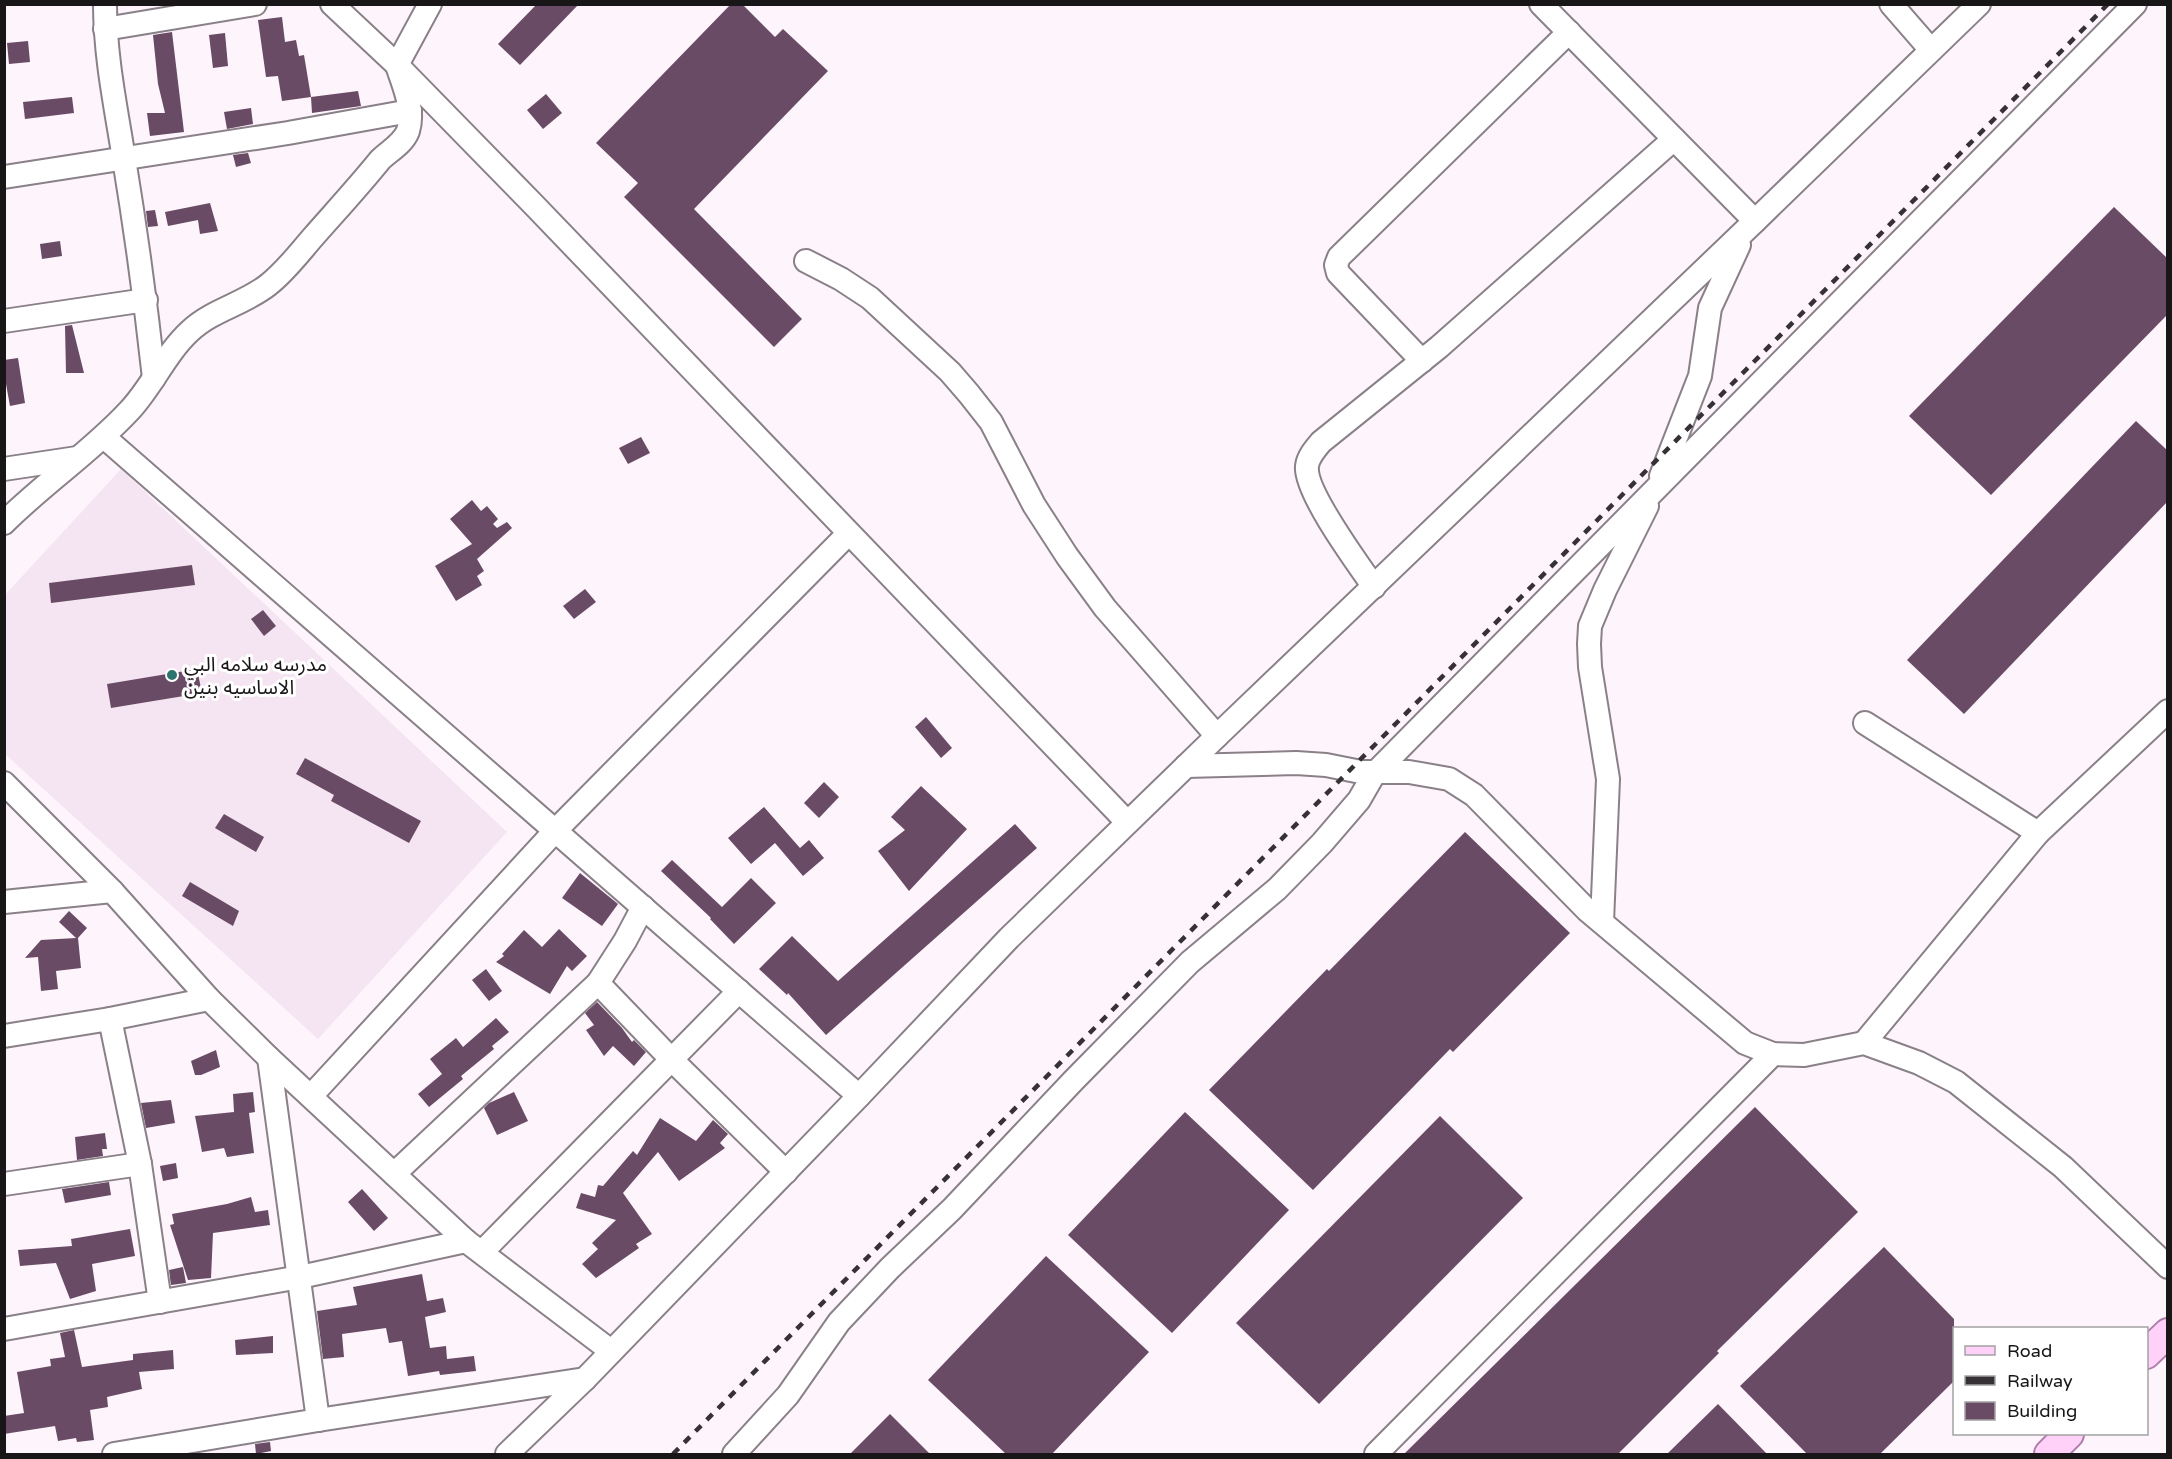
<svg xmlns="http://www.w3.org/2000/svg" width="2172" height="1459" font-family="'Varela Round','Noto Sans Arabic',sans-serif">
  <rect width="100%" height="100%" fill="#fef4fc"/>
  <path fill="#f5e5f2" d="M 121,469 L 507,832 L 318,1039 L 5,754 L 4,596 Z"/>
  <g fill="#694b65">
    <path d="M 537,4 L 579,4 L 520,65 L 498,44 Z"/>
    <path d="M 731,4 L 742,4 L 775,37 L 783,29 L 828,71 L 694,209 L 802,319 L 774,347 L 624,197 L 638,183 L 596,143 Z"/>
    <path d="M 282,17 L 285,42 L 296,40 L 299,56 L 304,55 L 311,97 L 358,91 L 361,106 L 312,113 L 311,97 L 282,101 L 278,76 L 266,77 L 258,20 Z"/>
    <path d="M 172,32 L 184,132 L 150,136 L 147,113 L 165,113 L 158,84 L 153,35 Z"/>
    <path d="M 225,33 L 228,66 L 213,68 L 209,35 Z"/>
    <path d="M 28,41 L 30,62 L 9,64 L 7,43 Z"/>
    <path d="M 546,94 L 562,113 L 543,129 L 527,110 Z"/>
    <path d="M 72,97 L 74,113 L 25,119 L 23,102 Z"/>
    <path d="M 251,108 L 253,124 L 227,129 L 224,112 Z"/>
    <path d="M 248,153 L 251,163 L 236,167 L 233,155 Z"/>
    <path d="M 210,203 L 218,231 L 200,234 L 198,220 L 168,226 L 165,212 Z"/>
    <path d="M 2114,207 L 2168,259 L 2168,314 L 1991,495 L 1909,416 Z"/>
    <path d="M 155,210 L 158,226 L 148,227 L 146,211 Z"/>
    <path d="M 60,241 L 62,256 L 42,259 L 40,244 Z"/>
    <path d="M 72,325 L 84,373 L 66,373 L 65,326 Z"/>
    <path d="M 18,358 L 25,403 L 10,406 L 4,373 L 4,360 Z"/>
    <path d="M 2136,421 L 2168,451 L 2168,501 L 1964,714 L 1907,660 Z"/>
    <path d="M 641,437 L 650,453 L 628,464 L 619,448 Z"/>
    <path d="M 472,500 L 481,511 L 487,506 L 498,519 L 493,524 L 497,528 L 507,522 L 512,528 L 477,559 L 484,571 L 477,576 L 482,585 L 456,601 L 435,566 L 472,544 L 450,519 Z"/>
    <path d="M 192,565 L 195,585 L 51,603 L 49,583 Z"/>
    <path d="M 585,589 L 596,602 L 574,619 L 563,606 Z"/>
    <path d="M 263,610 L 276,626 L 264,636 L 251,619 Z"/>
    <path d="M 197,669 L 202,693 L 111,708 L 107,684 Z"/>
    <path d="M 926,717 L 952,748 L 941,758 L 915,727 Z"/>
    <path d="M 305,758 L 421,821 L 409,843 L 331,801 L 334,795 L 296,774 Z"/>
    <path d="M 824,782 L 839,797 L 819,818 L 804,803 Z"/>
    <path d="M 921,786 L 967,829 L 909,891 L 878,851 L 905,830 L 891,817 Z"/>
    <path d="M 764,807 L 800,848 L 809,840 L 824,858 L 803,876 L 775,843 L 751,864 L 728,838 Z"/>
    <path d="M 224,814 L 264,837 L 256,852 L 215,828 Z"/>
    <path d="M 1015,824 L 1037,848 L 826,1035 L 788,993 L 787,995 L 759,969 L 792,936 L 838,981 Z"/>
    <path d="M 1465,832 L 1570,933 L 1453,1052 L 1450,1049 L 1313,1190 L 1209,1090 L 1327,969 L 1329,971 Z"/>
    <path d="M 672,860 L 722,907 L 751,878 L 776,903 L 734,944 L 710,919 L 711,918 L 661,871 Z"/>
    <path d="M 580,873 L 618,904 L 602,926 L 562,898 Z"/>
    <path d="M 190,882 L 239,911 L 233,926 L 182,896 Z"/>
    <path d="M 69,911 L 87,928 L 78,938 L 81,968 L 56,971 L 58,989 L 41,991 L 38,957 L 25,958 L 41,940 L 76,938 L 59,922 Z"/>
    <path d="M 559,929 L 587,956 L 572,971 L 567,966 L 550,994 L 496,962 L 504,956 L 502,954 L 524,930 L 542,947 Z"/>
    <path d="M 486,969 L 502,991 L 489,1001 L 472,980 Z"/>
    <path d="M 597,1002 L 622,1028 L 632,1042 L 634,1040 L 646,1052 L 634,1066 L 613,1046 L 604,1056 L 586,1030 L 594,1025 L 585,1013 Z"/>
    <path d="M 496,1018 L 509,1032 L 492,1046 L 494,1049 L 461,1076 L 463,1079 L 429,1107 L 418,1094 L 442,1074 L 430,1059 L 456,1038 L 463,1047 Z"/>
    <path d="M 216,1050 L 220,1067 L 201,1075 L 195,1075 L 191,1061 Z"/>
    <path d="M 253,1092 L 255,1112 L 249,1113 L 254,1153 L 227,1157 L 224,1148 L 202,1152 L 195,1116 L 234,1112 L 233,1094 Z"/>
    <path d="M 514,1092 L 528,1121 L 497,1135 L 484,1108 L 489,1103 Z"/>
    <path d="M 171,1100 L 175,1123 L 146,1128 L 141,1103 Z"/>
    <path d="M 1755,1107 L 1858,1212 L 1717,1351 L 1719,1353 L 1617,1455 L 1403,1455 Z"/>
    <path d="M 1185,1112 L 1289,1210 L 1172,1333 L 1068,1235 Z"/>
    <path d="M 1440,1116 L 1523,1198 L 1319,1404 L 1236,1323 Z"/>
    <path d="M 660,1118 L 696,1141 L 713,1120 L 728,1134 L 720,1143 L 725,1148 L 679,1181 L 658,1152 L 623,1193 L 652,1234 L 636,1244 L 639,1248 L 596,1278 L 582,1264 L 598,1249 L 592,1243 L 616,1220 L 576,1208 L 581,1193 L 595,1197 L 598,1185 L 603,1186 L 633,1151 L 637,1155 Z"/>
    <path d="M 105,1133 L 107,1149 L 102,1149 L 103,1156 L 77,1160 L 75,1137 Z"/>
    <path d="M 176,1163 L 178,1178 L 163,1181 L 160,1166 Z"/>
    <path d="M 109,1182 L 111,1195 L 65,1203 L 62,1189 Z"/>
    <path d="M 362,1189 L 388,1218 L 374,1231 L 348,1202 Z"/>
    <path d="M 251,1197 L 255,1212 L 268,1210 L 270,1225 L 213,1233 L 211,1278 L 188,1280 L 170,1225 L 174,1224 L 172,1214 L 227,1204 Z"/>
    <path d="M 130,1229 L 135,1256 L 92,1264 L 96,1291 L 70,1299 L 56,1263 L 20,1266 L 18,1250 L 72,1246 L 71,1239 Z"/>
    <path d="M 1884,1247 L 1954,1319 L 1954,1381 L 1879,1455 L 1808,1455 L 1740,1386 Z"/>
    <path d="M 1046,1256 L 1149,1352 L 1051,1455 L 1007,1455 L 928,1380 Z"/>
    <path d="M 183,1267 L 186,1283 L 171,1285 L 169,1270 Z"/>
    <path d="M 422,1274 L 427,1301 L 443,1298 L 446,1312 L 425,1317 L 430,1348 L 446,1346 L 447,1359 L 474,1356 L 476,1371 L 440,1375 L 439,1371 L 408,1376 L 402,1341 L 389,1343 L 386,1328 L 342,1334 L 344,1357 L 323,1359 L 317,1311 L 357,1305 L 353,1287 Z"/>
    <path d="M 74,1330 L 82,1367 L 133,1360 L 133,1354 L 173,1350 L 174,1369 L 139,1372 L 142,1389 L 107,1397 L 108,1407 L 90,1410 L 94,1440 L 77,1442 L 76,1438 L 58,1441 L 55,1426 L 4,1434 L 4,1416 L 24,1413 L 17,1372 L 51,1366 L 50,1359 L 65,1357 L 60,1333 Z"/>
    <path d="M 273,1336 L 273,1353 L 236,1355 L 235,1340 Z"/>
    <path d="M 1718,1404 L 1768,1455 L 1666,1455 Z"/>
    <path d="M 890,1414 L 931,1455 L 849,1455 Z"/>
    <path d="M 270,1442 L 271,1451 L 256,1454 L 255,1444 Z"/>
  </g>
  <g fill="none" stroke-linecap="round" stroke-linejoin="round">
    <defs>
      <g id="minor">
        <path d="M 105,4 C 105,57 116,108 124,159 C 136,232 146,305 154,378"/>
        <path d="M 332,4 L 397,65 L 533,204 L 1127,822"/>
        <path d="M 1541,4 L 1755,221"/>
        <path d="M 1891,4 L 1931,50"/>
        <path d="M 105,29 L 255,4"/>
        <path d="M 4,177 L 288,133 L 410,111"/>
        <path d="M 806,261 L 841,279 L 870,298 L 950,372 L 969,394 L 991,422 L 1034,505 L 1067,556 L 1105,608 L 1217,736"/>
        <path d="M 4,321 L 146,300"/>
        <path d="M 1422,361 L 1338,273 L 1336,265 L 1339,257 L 1569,32"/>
        <path d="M 104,437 L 859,1096"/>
        <path d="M 4,469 L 77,458"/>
        <path d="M 1661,476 L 1700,376 L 1710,308 L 1739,245"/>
        <path d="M 4,523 C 44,483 91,452 129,411 C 152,387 165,354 190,331 C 212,310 244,304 268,285 C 286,271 299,253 314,236 C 336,211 359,186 380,160 C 389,151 403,144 408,131 C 415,109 403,85 397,65 L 430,4"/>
        <path d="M 1374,587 C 1358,564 1304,491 1307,466 C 1308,457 1315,449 1321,442 L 1439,347 L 1674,139"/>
        <path d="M 1865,723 L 2038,833"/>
        <path d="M 1186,766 L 1296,763 L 1326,765 L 1361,772 L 1409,772 L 1449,779 L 1474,795 L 1587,910 L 1745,1043 L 1773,1054 L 1804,1055 L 1864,1043 L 1919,1063 L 1956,1082 L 2063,1167 L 2168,1267"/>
        <path d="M 4,783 L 112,891 L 209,999 L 269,1058 L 466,1241 L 611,1351"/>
        <path d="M 4,902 L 112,891"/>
        <path d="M 1602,922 L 1608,779 L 1590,667 L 1589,644 L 1590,626 L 1605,590 L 1647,506"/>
        <path d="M 598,983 L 671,1059 L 786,1172"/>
        <path d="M 110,1019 L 140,1164 L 160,1302"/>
        <path d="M 4,1036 L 110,1019 L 209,999"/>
        <path d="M 1864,1043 L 2038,833 L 2168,711"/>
        <path d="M 269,1058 L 318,1420"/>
        <path d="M 311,1096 L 555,831 L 848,534"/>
        <path d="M 394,1174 L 598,983 L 625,941 L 643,907"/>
        <path d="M 4,1184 L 140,1164"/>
        <path d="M 482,1252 L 739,991"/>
        <path d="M 4,1329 L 300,1277 L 466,1241"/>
        <path d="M 114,1454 L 318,1420 L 585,1379"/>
        <path d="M 507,1454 L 585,1379 L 859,1096 L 1009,938 L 1217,736 L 1755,221 L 1979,4"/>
        <path d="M 734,1454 L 788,1395 L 839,1322 L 890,1268 L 952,1209 L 1074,1080 L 1190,962 L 1277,889 L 1322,843 L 1359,800 L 1374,774 L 2135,4"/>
        <path d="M 1376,1454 L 1773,1054"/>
      </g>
      <g id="major">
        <path d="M 2146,1354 L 2168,1333"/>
        <path d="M 2049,1454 L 2069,1434"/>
      </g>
    </defs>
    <use href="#minor" stroke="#8a8188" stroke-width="26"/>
    <use href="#major" stroke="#ae7ca8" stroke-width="32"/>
    <use href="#minor" stroke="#fff" stroke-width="22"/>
    <use href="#major" stroke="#ffd1f9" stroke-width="28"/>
    <path stroke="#353134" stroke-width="4.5" stroke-dasharray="8 8" stroke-linecap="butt" d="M 673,1454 L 2108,4"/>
  </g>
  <circle fill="#2c746d" stroke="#fff" stroke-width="2" cx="172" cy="675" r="6"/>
  <g text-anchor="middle" stroke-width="6" stroke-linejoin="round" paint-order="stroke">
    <g font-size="20" fill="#191618" stroke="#fff" text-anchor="start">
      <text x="184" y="671">مدرسه سلامه البي<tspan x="184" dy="23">الاساسيه بنين</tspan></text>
    </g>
  </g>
  <rect width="2172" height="1459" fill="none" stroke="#191618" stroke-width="12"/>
  <rect x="1953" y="1327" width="195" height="108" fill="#ffffff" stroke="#a3a2a3" stroke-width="1.5"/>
  <rect x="1965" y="1346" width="30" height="9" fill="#ffd1f9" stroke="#a3a2a3" stroke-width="1.5"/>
  <text x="2007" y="1357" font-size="18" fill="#191618">Road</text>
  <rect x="1965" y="1376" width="30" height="9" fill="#353134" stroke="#a3a2a3" stroke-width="1.5"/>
  <text x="2007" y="1387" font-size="18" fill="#191618">Railway</text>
  <rect x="1965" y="1402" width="30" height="18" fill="#694b65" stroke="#a3a2a3" stroke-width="1.5"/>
  <text x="2007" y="1417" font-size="18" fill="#191618">Building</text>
</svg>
